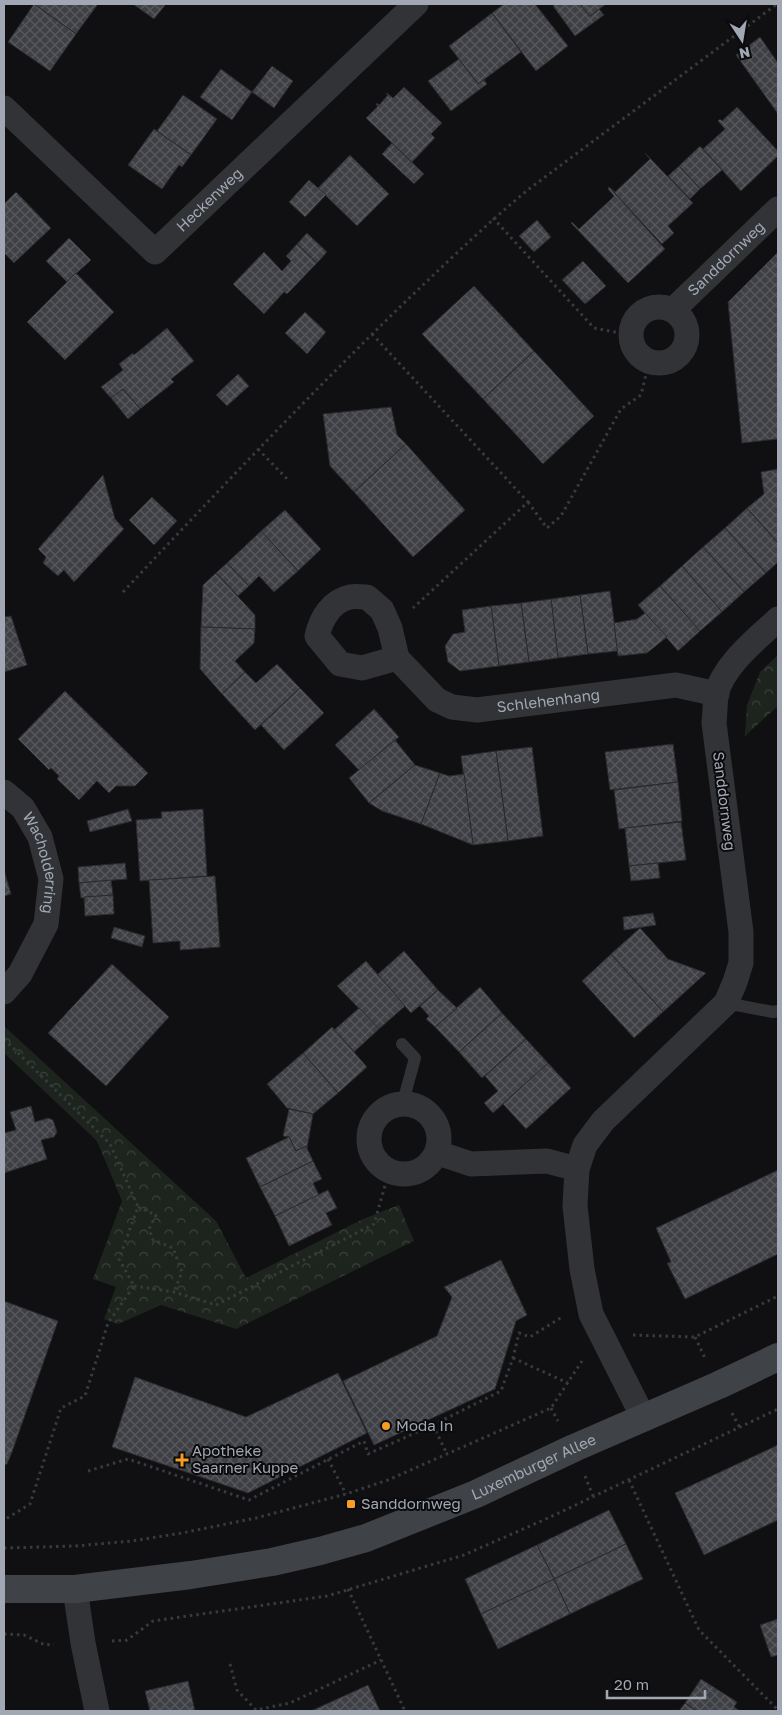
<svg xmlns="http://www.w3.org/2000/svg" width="782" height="1715" font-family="'Golos Text',sans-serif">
  <defs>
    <pattern id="forest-crowns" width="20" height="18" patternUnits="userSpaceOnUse" patternTransform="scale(1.25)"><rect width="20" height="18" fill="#1d241d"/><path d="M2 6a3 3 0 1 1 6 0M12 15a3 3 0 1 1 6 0" fill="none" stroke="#3b413b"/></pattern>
    <pattern id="building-cross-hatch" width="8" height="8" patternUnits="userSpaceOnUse" patternTransform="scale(1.25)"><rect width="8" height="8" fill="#3f4045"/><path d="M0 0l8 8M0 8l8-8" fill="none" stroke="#58595d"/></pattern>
  </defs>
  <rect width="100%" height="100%" fill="#101012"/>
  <g fill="url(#forest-crowns)">
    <path d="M 778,655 L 778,706 L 745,736 L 747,705 L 760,672 Z"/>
    <path d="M 4,1026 L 216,1221 L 246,1278 L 363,1219 L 399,1205 L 414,1241 L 236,1329 L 161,1305 L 118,1324 L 104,1319 L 116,1287 L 93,1279 L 122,1201 L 97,1141 L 4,1053 Z"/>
  </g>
  <g fill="url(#building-cross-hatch)" stroke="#2a2a2e">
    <path d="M 34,4 L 98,4 L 76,34 Z"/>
    <path d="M 34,4 L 76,34 L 50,71 L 8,42 Z"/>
    <path d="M 133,4 L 166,4 L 154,19 Z"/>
    <path d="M 504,4 L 535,4 L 568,46 L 536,71 L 492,13 Z"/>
    <path d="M 556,4 L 580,4 L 590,16 L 599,9 L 604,15 L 575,36 L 553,6 Z"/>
    <path d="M 580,4 L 606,4 L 590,16 Z"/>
    <path d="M 492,13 L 521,52 L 478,84 L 449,46 Z"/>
    <path d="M 760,37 L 778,63 L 778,114 L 736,55 Z"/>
    <path d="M 459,59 L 478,84 L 484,80 L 487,84 L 451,111 L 428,81 Z"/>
    <path d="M 272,66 L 293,81 L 274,108 L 252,92 Z"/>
    <path d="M 221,69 L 252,92 L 232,120 L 200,97 Z"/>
    <path d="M 404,87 L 442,123 L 431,134 L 435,138 L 412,162 L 366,118 L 378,106 L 376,105 L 377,103 L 379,105 L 388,95 L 386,94 L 387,93 L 393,98 Z"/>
    <path d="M 183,95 L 217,119 L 191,155 L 157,131 Z"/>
    <path d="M 737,107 L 778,151 L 778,156 L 741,191 L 703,149 L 725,129 L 718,121 L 720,119 L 722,121 Z"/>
    <path d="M 154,129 L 191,155 L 182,167 L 179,165 L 162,189 L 128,165 Z"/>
    <path d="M 392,143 L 424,174 L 414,184 L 382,154 Z"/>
    <path d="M 700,146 L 722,170 L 700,189 L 679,166 Z"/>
    <path d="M 645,153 L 693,203 L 668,226 L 674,233 L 662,244 L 609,187 L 615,192 L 650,159 Z"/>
    <path d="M 350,155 L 389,194 L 357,226 L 318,188 Z"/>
    <path d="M 679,166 L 700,189 L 690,199 L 668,176 Z"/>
    <path d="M 309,180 L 326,195 L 305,217 L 289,202 Z"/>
    <path d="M 609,187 L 665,249 L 628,283 L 571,223 L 572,222 L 579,229 L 609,201 L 614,196 L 608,189 Z"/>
    <path d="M 16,192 L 51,228 L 14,263 L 4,253 L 4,204 Z"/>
    <path d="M 537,220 L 551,237 L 534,252 L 519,236 Z"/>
    <path d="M 307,233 L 327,252 L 317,263 L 297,244 Z"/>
    <path d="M 69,238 L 91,260 L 67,282 L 46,261 Z"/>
    <path d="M 297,244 L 317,263 L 287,294 L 284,292 L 264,314 L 233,284 L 264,252 L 282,271 L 291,261 L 286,256 Z"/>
    <path d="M 778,252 L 778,439 L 742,443 L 728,302 Z"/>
    <path d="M 583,261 L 606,286 L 585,304 L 562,280 Z"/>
    <path d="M 76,273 L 114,312 L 65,360 L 27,322 Z"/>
    <path d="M 474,286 L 534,351 L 483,399 L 422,334 Z"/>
    <path d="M 305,312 L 326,332 L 307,354 L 285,333 Z"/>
    <path d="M 167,328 L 194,361 L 171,379 L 174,382 L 140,409 L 123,389 L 111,398 L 101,387 L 123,370 L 119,364 L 133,353 L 134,355 Z"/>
    <path d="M 534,351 L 594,416 L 543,464 L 483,399 Z"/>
    <path d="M 238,374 L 249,386 L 227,406 L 216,395 Z"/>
    <path d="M 123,389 L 140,409 L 128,419 L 111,398 Z"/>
    <path d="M 391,407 L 397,435 L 406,444 L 354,492 L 330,466 L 323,414 Z"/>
    <path d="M 406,444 L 465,510 L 413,557 L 354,492 Z"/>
    <path d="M 778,469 L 778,543 L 747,508 L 764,494 L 761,472 Z"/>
    <path d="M 103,475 L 115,519 L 124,529 L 74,582 L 64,570 L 58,576 L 43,563 L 46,557 L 38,549 Z"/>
    <path d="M 152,497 L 177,521 L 154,545 L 129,520 Z"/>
    <path d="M 747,508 L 778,543 L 778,562 L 766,573 L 725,528 Z"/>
    <path d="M 285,510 L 321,549 L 298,571 L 261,531 Z"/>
    <path d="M 725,528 L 766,573 L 744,592 L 703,547 Z"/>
    <path d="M 261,531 L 298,571 L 274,592 L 259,576 L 249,586 L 227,563 Z"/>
    <path d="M 703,547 L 744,592 L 722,612 L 682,566 Z"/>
    <path d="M 227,563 L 249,586 L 238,596 L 216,573 Z"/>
    <path d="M 682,566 L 722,612 L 700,631 L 660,586 Z"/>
    <path d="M 216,573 L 255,615 L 255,629 L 201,627 L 203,585 Z"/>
    <path d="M 660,586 L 700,631 L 678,651 L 638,605 Z"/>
    <path d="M 610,591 L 618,651 L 588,654 L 580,595 Z"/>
    <path d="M 580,595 L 588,654 L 558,658 L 551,599 Z"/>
    <path d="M 551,599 L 558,658 L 529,662 L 521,603 Z"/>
    <path d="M 521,603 L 529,662 L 499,666 L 491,606 Z"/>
    <path d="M 491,606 L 499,666 L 460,671 L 448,662 L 445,646 L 453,634 L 465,632 L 462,610 Z"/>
    <path d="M 4,612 L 5,617 L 11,616 L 27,665 L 4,672 Z"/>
    <path d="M 645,613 L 667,637 L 647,653 L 618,656 L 614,623 L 637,619 Z"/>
    <path d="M 201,627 L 255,629 L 254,643 L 235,661 L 245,672 L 222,694 L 200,669 Z"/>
    <path d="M 277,664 L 300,688 L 255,730 L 222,694 L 245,672 L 256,683 Z"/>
    <path d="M 300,688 L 324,713 L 284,750 L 261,725 Z"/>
    <path d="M 65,691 L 148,773 L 135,786 L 116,786 L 109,793 L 97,781 L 79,800 L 57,779 L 59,776 L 51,768 L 49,770 L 18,739 Z"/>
    <path d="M 374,709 L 399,737 L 359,770 L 335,745 Z"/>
    <path d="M 395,740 L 415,765 L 369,803 L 349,778 Z"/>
    <path d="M 673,744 L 678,782 L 610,790 L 605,752 Z"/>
    <path d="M 532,747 L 543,836 L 508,841 L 496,751 Z"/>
    <path d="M 496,751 L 508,841 L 473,845 L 461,756 Z"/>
    <path d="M 415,765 L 440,773 L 421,824 L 382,811 L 369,803 Z"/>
    <path d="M 440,773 L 449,776 L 464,774 L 473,845 L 421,824 Z"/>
    <path d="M 678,782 L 682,821 L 619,829 L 614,790 Z"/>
    <path d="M 128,809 L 132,821 L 90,832 L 87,821 Z"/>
    <path d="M 203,809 L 207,876 L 140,881 L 136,820 L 162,818 L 161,812 Z"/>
    <path d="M 681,822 L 686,860 L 629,866 L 625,828 Z"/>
    <path d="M 125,863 L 127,879 L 79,883 L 78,867 Z"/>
    <path d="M 658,863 L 660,878 L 631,881 L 629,866 Z"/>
    <path d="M 4,870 L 11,894 L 4,896 Z"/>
    <path d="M 215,876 L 220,947 L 180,950 L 180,941 L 153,943 L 149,880 Z"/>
    <path d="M 111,880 L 113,895 L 81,898 L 79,883 Z"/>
    <path d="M 113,895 L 114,914 L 85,916 L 84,897 Z"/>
    <path d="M 653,913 L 656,925 L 624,930 L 623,917 Z"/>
    <path d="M 114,927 L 145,936 L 142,947 L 111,938 Z"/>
    <path d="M 640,928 L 668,959 L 706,973 L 663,1012 L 611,954 Z"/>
    <path d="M 404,951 L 438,990 L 411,1013 L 377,975 Z"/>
    <path d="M 611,954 L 663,1012 L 634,1038 L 582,981 Z"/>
    <path d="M 366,961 L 405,1006 L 379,1029 L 337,986 Z"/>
    <path d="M 112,964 L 169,1017 L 106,1086 L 48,1033 Z"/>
    <path d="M 480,987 L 502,1013 L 459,1052 L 435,1027 Z"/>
    <path d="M 438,990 L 457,1008 L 435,1027 L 426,1019 L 429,1016 L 420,1006 Z"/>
    <path d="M 359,1008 L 379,1029 L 354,1052 L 334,1030 Z"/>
    <path d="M 502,1013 L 526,1039 L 482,1078 L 459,1052 Z"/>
    <path d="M 332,1027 L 367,1067 L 338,1093 L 303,1053 Z"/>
    <path d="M 526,1039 L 548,1063 L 493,1113 L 484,1103 L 498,1091 L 485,1076 Z"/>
    <path d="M 303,1053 L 338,1093 L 313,1114 L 287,1108 L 267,1084 Z"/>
    <path d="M 548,1063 L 571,1088 L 526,1129 L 503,1104 Z"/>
    <path d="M 31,1106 L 35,1122 L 48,1118 L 53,1120 L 57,1132 L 54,1137 L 41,1140 L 47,1159 L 4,1173 L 4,1133 L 16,1130 L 10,1112 Z"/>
    <path d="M 289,1109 L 313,1114 L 307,1148 L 306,1146 L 296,1151 L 289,1137 L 283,1136 Z"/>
    <path d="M 289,1137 L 296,1151 L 306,1146 L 313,1161 L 260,1187 L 246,1158 Z"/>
    <path d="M 313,1161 L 322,1179 L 313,1183 L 319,1195 L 275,1216 L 260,1187 Z"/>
    <path d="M 778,1170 L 778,1254 L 685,1299 L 667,1263 L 671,1262 L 656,1228 Z"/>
    <path d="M 328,1190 L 337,1208 L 326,1213 L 332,1225 L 289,1246 L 275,1216 Z"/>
    <path d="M 501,1260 L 527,1315 L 516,1321 L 495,1389 L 374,1445 L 343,1381 L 437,1336 L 452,1297 L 444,1287 Z"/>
    <path d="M 4,1301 L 58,1321 L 12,1452 L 7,1464 L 4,1465 Z"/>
    <path d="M 338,1373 L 367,1433 L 248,1493 L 112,1447 L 135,1377 L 246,1417 Z"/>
    <path d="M 778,1445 L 778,1520 L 704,1555 L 675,1493 Z"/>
    <path d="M 609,1510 L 626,1544 L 554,1579 L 537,1545 Z"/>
    <path d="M 626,1544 L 643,1579 L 570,1614 L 554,1579 Z"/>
    <path d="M 537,1545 L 554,1579 L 481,1614 L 465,1579 Z"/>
    <path d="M 554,1579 L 570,1614 L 498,1649 L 481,1614 Z"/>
    <path d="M 778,1619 L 778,1655 L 771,1657 L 760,1625 Z"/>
    <path d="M 701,1679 L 737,1702 L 734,1707 L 740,1711 L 697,1711 L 685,1703 Z"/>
    <path d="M 188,1681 L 195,1711 L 150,1711 L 145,1691 Z"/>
    <path d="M 368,1685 L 380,1711 L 311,1711 Z"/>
    <path d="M 685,1703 L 697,1711 L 679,1711 Z"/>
  </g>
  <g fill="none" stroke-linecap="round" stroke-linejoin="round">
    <g stroke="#373a3e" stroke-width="3" stroke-dasharray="2.5 4" stroke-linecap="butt">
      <path d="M 493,218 L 594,328 L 630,335"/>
      <path d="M 372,334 L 528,502 L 413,608"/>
      <path d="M 258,449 L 288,480"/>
      <path d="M 528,502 L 547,528 L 561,516 L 621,409 L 641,395 L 649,362"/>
      <path d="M 123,592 C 215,494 307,397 403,304 C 444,265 485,225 529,189 L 777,4"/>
      <path d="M 4,1039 L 110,1144 L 138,1207 L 119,1259 L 134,1286 L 108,1323 L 85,1396 L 61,1408 L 30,1504 L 4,1520"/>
      <path d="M 138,1207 L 156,1215 L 149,1229 L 153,1240 L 173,1248 L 182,1272 L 174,1292"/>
      <path d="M 134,1286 L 174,1292 L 216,1305 L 374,1224 L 389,1172"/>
      <path d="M 633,1335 L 695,1337 L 778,1296"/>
      <path d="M 695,1337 L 705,1358"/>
      <path d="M 513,1358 L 568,1383"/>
      <path d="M 551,1408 L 558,1421"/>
      <path d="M 732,1413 L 740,1428"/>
      <path d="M 433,1425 L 447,1454"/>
      <path d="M 328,1459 L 346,1494"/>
      <path d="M 88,1471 L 128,1459 L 249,1500 L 364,1441 L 368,1454 L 433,1425 L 501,1391 L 513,1358 L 519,1333 L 530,1337 L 562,1317"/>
      <path d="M 585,1476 L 593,1496"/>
      <path d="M 629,1480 L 699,1630 L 778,1710"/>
      <path d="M 4,1548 L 75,1546 L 132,1541 L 182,1533 L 256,1518 L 346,1494 L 388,1480 L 551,1408 L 582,1361"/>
      <path d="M 348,1589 L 405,1711"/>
      <path d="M 4,1634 L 24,1635 L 45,1645 L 54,1644"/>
      <path d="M 112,1641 L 127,1640 L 153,1621 L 327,1596 L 464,1555 L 546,1519 L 778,1409"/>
      <path d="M 230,1664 L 237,1690 L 256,1710 L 290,1703 L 381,1660"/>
    </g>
    <g stroke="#313337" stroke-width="12">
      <path d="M 726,1003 L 773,1012 L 778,1011"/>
      <path d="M 402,1044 L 415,1058 L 403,1102"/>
    </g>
    <g stroke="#313337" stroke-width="25">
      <path id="s1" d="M 4,108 L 155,252 L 416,4"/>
      <circle cx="659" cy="335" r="28"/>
      <path id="s2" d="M 673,310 L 778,209"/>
      <path id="s3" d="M 397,658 L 362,668 L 340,664 L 317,636 C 321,619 331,601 350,597 C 355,596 361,597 367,597 L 382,610 L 390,628 L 397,658 L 437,700 L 452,707 L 477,710 L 676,685 L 717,694"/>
      <path id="s4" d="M 4,792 L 23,808 L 40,837 L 51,879 L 46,924 L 20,974 L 4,992"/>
      <circle cx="404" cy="1139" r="35"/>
      <path d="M 438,1153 L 471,1164 L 547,1161 L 577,1169"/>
      <path d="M 644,1419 L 591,1314 L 582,1269 L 575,1206 L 577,1169 L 585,1145 L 603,1121 L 726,1003 L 735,982 L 741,963 L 741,932 L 714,723 C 715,714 715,704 716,695 C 723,665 757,639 778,619"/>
      <path d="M 75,1589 L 83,1643 L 97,1711"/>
    </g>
    <path stroke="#3f4247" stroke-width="28" id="s5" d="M 4,1589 L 75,1589 L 191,1575 L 272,1562 L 320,1551 L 366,1538 L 476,1494 L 574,1448 L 719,1385 L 778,1357"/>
  </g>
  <g fill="#f59d25" stroke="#0b0b0d" stroke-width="2">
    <circle cx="386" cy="1426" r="5"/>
    <path d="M179.5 1452.5h5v5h5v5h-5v5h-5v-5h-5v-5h5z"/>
    <rect x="346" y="1499" width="10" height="10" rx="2.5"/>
  </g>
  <g text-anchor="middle" stroke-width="4" stroke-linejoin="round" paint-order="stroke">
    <g font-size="15" fill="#a1a8b3" stroke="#0b0b0d">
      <text dy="5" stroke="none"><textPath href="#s1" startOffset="284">Heckenweg</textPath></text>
      <text dy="5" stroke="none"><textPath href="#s2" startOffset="74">Sanddornweg</textPath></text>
      <text dy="5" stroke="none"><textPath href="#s3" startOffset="408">Schlehenhang</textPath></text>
      <text transform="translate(724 801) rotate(83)" y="5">Sanddornweg</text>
      <text dy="5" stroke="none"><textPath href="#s4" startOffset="84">Wacholderring</textPath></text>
      <text dy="5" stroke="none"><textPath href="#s5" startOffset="549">Luxemburger Allee</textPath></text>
    </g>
    <g font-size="15" fill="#a1a8b3" stroke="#0b0b0d" text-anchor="start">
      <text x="396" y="1431">Moda In</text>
      <text x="192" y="1456">Apotheke<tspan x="192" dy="17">Saarner Kuppe</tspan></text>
      <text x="361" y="1509">Sanddornweg</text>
    </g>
  </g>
  <rect width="782" height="1715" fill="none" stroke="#a1a8b3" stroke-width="10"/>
  <g transform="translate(742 40) rotate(168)" stroke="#0b0b0d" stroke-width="4" paint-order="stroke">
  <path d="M0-4L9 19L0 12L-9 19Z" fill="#a1a8b3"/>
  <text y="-8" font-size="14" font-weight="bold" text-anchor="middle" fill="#a1a8b3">N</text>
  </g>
  <path d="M607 1690v8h98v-8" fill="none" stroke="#a1a8b3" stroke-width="2.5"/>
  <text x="614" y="1690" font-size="15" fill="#a1a8b3" stroke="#0b0b0d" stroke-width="4" paint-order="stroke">20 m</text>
</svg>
